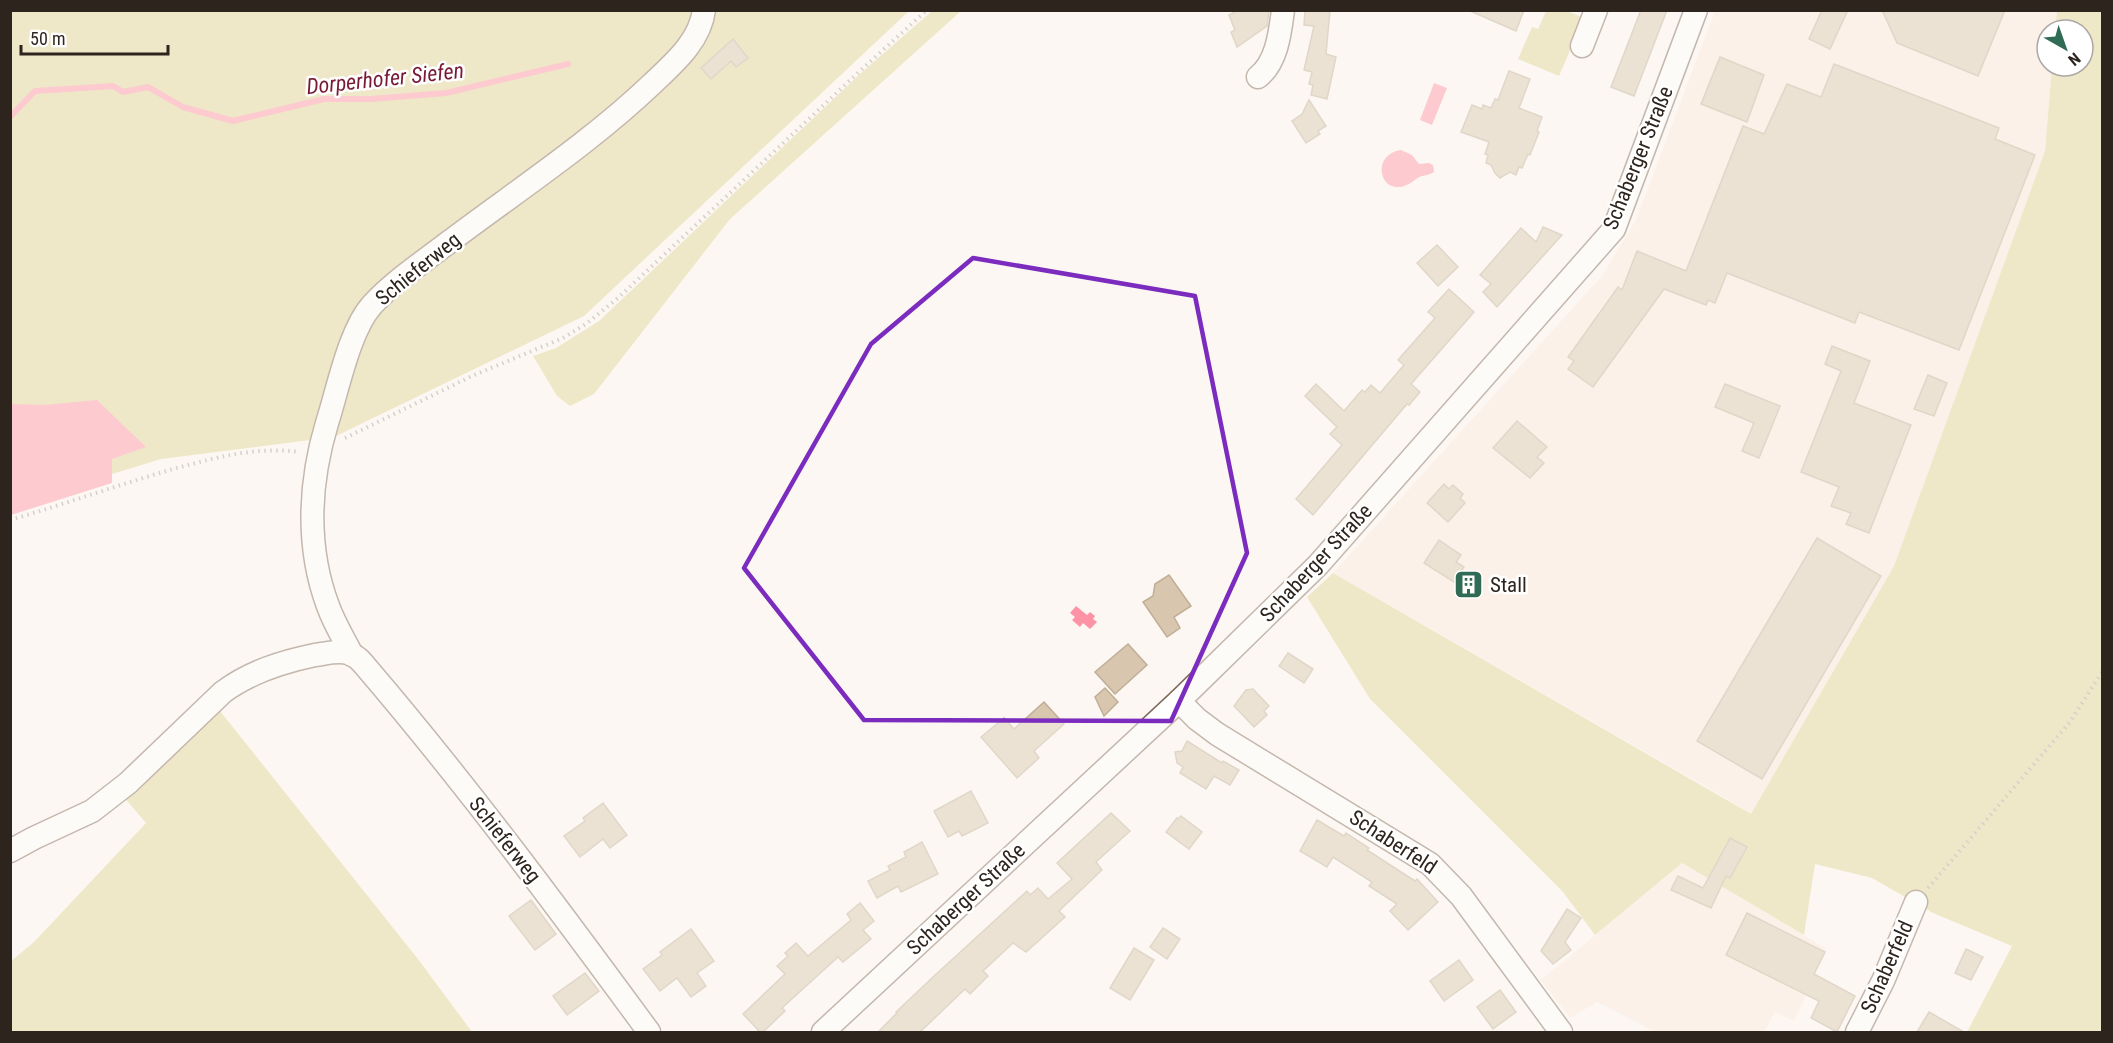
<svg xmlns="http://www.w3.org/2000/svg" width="2113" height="1043" font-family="'Roboto Condensed',sans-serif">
  <rect width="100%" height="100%" fill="#fcf7f3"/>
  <g fill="#fde8db">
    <path d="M 1715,11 L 2057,11 L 2055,30 L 2047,30 L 2047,66 L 2052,66 L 2045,151 L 1894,566 L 1751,815 L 1724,797 L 1333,573 L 1601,277 L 1636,220 Z"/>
    <path d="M 1682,863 L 1827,949 L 1794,1021 L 1775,1012 L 1764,1032 L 1655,1032 L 1597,1002 L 1570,1018 L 1541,980 Z"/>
  </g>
  <g fill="#dfd495">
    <path d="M 10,11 L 909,11 L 584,316 L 334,437 L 161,459 L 11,505 Z"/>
    <path d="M 932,11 L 961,11 L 730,219 L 594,394 L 570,406 L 557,396 L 533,356 L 556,348 L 599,321 L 861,73 Z"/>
    <path d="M 1546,11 L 1567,11 L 1584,18 L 1559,76 L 1518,59 L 1532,27 L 1538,29 Z"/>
    <path d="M 2057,11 L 2102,11 L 2102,1032 L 1967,1032 L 2012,946 L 1933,913 L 1872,878 L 1815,864 L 1804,935 L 1682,863 L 1595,935 L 1563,892 L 1370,699 L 1307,597 L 1333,573 L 1751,814 L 1894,566 L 2045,151 L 2052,66 L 2083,66 L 2083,30 L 2055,30 Z"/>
    <path d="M 216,706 L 418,959 L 472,1032 L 11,1032 L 10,962 L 34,942 L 146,823 L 122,795 Z"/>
  </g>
  <g fill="#fe93a5">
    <path d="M 1434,83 L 1447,88 L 1432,125 L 1420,120 Z"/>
    <path d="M 1401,150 L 1412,155 L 1419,164 L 1429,163 L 1433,165 L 1434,172 C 1428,176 1421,175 1416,179 C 1383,207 1366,155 1401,150 Z"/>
    <path d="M 97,400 L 146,447 L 112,459 L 112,483 L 11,515 L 11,404 L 44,405 Z"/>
    <path d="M 1076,606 L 1087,615 L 1090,612 L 1095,616 L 1093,619 L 1097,622 L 1090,629 L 1083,623 L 1080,627 L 1072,620 L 1075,617 L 1070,613 Z"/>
  </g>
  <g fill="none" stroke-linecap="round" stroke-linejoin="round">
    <path stroke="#fe93a5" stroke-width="6" d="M 10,117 L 35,91 L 113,86 L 123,92 L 148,87 L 183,107 L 233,121 L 324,99 L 371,99 L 446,93 L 568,64"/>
  </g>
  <g fill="#d8c7ae" stroke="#c0af97" stroke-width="1.5">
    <path d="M 1238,10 L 1269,10 L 1267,26 L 1237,47 L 1231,32 L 1235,30 L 1229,15 Z"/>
    <path d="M 1305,10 L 1330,10 L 1326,54 L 1336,57 L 1327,99 L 1311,95 L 1313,85 L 1309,84 L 1312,72 L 1304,70 L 1314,26 L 1304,25 Z"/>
    <path d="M 1468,10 L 1524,10 L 1516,31 Z"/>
    <path d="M 1641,10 L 1667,10 L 1634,96 L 1611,87 Z"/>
    <path d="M 1822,10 L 1848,10 L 1830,49 L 1809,39 Z"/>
    <path d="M 1882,10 L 2005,10 L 1978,76 L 1897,43 Z"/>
    <path d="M 733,39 L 748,58 L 736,67 L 731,61 L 711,79 L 701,68 Z"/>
    <path d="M 1720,57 L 1764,75 L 1747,122 L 1701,104 Z"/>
    <path d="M 1834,64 L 1999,128 L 1995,139 L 2035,155 L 1959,350 L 1859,312 L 1855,323 L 1727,273 L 1715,303 L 1708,300 L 1706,305 L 1664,289 L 1593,387 L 1568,369 L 1574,361 L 1568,357 L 1618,287 L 1622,290 L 1637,251 L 1686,271 L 1743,126 L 1764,134 L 1787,84 L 1821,97 Z"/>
    <path d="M 1509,71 L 1530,79 L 1519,108 L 1542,117 L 1537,131 L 1539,132 L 1530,155 L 1528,154 L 1522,168 L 1519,167 L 1516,175 L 1510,172 L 1500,178 L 1495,173 L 1491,165 L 1486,163 L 1488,155 L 1485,154 L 1489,142 L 1461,132 L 1472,105 L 1482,109 L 1483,105 L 1491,108 L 1495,99 L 1498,100 Z"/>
    <path d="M 1309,100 L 1326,126 L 1318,131 L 1320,134 L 1306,143 L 1292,121 L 1302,114 Z"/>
    <path d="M 1543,227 L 1562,235 L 1497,307 L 1483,292 L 1491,284 L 1480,275 L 1521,228 L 1536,242 Z"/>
    <path d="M 1437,245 L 1458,267 L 1438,286 L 1417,263 Z"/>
    <path d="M 1449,289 L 1474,312 L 1411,384 L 1420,392 L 1409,405 L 1407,404 L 1313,515 L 1296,499 L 1342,445 L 1330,434 L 1337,427 L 1305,396 L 1316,384 L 1344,411 L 1362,390 L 1365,392 L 1371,385 L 1380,393 L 1404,365 L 1398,360 L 1435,318 L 1428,312 Z"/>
    <path d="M 1832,346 L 1870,361 L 1854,403 L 1911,425 L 1869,533 L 1846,524 L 1851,513 L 1831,506 L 1839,487 L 1801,472 L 1841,371 L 1825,364 Z"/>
    <path d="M 1928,375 L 1947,383 L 1934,416 L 1914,409 Z"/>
    <path d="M 1725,384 L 1780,406 L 1759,458 L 1742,451 L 1754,423 L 1715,407 Z"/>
    <path d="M 1517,421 L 1547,447 L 1537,457 L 1544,463 L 1530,478 L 1493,448 Z"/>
    <path d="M 1444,484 L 1449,489 L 1453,485 L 1463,494 L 1460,498 L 1465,503 L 1448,522 L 1427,503 Z"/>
    <path d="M 1817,538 L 1881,576 L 1762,779 L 1697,741 Z"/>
    <path d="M 1439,540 L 1461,555 L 1456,562 L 1464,567 L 1454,582 L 1424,563 Z"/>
    <path d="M 1169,575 L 1191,606 L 1174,617 L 1180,628 L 1167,637 L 1143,602 L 1153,596 L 1155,584 Z"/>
    <path d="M 1128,644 L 1147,665 L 1115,694 L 1095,672 Z"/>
    <path d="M 1288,653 L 1313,669 L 1304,683 L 1279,666 Z"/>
    <path d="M 1105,688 L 1118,702 L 1104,716 L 1095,697 Z"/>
    <path d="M 1253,689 L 1269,706 L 1264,711 L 1267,715 L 1254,727 L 1234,706 L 1246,690 Z"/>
    <path d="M 1044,702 L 1064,724 L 1034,751 L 1039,758 L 1017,778 L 981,737 L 1004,718 L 1014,729 Z"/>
    <path d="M 1187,741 L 1222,763 L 1223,761 L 1239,770 L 1230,785 L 1214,776 L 1206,789 L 1180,773 L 1183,767 L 1177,763 L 1175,752 L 1182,751 Z"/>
    <path d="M 971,791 L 988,823 L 962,836 L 959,831 L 948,837 L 934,811 Z"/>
    <path d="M 603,803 L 627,835 L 610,848 L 603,839 L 580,857 L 564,836 L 585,821 L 583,818 Z"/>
    <path d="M 1111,813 L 1130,831 L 1096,862 L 1102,870 L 1059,911 L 1065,917 L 1026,952 L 1013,943 L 983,971 L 988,976 L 970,994 L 965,989 L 920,1032 L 878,1032 L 897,1013 L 896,1012 L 933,977 L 1027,891 L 1030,895 L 1038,888 L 1048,899 L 1072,879 L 1057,863 Z"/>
    <path d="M 1181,816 L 1202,832 L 1189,849 L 1166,832 L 1177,818 L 1178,819 Z"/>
    <path d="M 1317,820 L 1344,836 L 1346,833 L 1369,848 L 1367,850 L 1415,881 L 1417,879 L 1438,902 L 1408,930 L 1390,911 L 1397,904 L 1369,886 L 1372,882 L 1333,857 L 1327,867 L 1300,851 Z"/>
    <path d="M 1730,838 L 1747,847 L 1730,878 L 1726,876 L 1711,908 L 1671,890 L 1678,876 L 1703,888 Z"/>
    <path d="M 922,842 L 938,874 L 901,892 L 898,886 L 877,898 L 868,881 L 890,870 L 888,866 L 906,857 L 904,852 Z"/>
    <path d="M 531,900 L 556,934 L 535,950 L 509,916 Z"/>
    <path d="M 860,903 L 874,921 L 863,930 L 871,939 L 843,962 L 838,957 L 782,1008 L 785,1011 L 763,1032 L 760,1032 L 743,1014 L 785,974 L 777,966 L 788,956 L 785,953 L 796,943 L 808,956 L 851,920 L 847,914 Z"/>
    <path d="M 1567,909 L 1581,918 L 1565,942 L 1571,950 L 1553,964 L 1541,951 Z"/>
    <path d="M 1747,913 L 1825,952 L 1814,974 L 1855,996 L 1837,1032 L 1811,1018 L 1819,1001 L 1726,955 Z"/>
    <path d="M 1163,928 L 1180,939 L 1167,959 L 1150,947 Z"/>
    <path d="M 691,929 L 714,961 L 697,973 L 706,986 L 691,997 L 677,978 L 660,991 L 643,969 L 662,955 L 660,952 Z"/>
    <path d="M 1134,948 L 1154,960 L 1130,1000 L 1110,988 Z"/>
    <path d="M 1966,949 L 1983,957 L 1971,980 L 1955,973 Z"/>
    <path d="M 1459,960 L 1473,980 L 1444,1001 L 1430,981 Z"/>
    <path d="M 585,973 L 599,991 L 567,1015 L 553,996 Z"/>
    <path d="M 1500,990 L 1516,1012 L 1493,1029 L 1477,1007 Z"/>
    <path d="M 1929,1012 L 1964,1032 L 1917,1032 Z"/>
  </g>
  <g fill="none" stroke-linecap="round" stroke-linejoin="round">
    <defs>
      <g id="minor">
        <path d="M 1582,46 L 1596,10"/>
        <path d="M 1258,77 C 1277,62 1280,33 1283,10"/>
        <path d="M 352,655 C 344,639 334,623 328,606 C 306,547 309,483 327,423 C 338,389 349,331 372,305 C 394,281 423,262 449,242 C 518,190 590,143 653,83 C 674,63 700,41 704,10"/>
        <path d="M 1179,701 L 1197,719 L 1217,734 L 1430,864 L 1461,896 L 1561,1032"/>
        <path d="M 10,851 L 34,838 L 92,811 L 128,783 L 223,692 C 250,672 281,662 315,655 C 325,654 337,650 348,653 C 356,655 361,661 366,667 C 466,784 558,908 649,1032"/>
        <path d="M 823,1032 L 1179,701 L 1318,565 L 1614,229 L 1696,10"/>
        <path d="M 1857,1032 L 1883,981 L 1916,902"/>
      </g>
    </defs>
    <use href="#minor" stroke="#81695a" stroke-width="25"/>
    <g stroke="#a7a09b" stroke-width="4" stroke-dasharray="1.5 4.5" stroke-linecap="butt">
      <path d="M 345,438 L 472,376 L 563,338 L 586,324 L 618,298 L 861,70 L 927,10"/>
      <path d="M 10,520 C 65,504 118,485 173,469 C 215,458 255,446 300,452"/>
      <path d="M 1928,888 L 2070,722 L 2102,672"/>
    </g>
    <use href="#minor" stroke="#fff" stroke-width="22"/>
  </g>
  <path d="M0 0H2113V1043H0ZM 973,258 L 1195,296 L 1247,553 L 1171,721 L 864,720 L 744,568 L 871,344 Z" fill="#fcf7f3" fill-opacity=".55" fill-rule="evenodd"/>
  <path fill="none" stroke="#7b2cbf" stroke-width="4.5" stroke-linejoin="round" d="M 973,258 L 1195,296 L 1247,553 L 1171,721 L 864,720 L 744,568 L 871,344 Z"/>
  <defs>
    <symbol id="building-square" viewBox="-11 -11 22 22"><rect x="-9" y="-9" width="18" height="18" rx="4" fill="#306b56" stroke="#fff"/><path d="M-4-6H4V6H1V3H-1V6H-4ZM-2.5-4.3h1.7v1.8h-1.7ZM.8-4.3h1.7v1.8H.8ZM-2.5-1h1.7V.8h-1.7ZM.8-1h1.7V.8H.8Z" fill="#fff"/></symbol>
  </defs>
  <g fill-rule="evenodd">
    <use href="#building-square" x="1452" y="568" width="33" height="33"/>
  </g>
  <g text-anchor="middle" stroke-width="5" stroke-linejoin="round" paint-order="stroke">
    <g font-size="21" fill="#2e241e" stroke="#fff">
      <text transform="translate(1638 158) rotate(-68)" y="7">Schaberger Straße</text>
      <text transform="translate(418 269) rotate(-39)" y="7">Schieferweg</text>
      <text transform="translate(1316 563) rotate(-47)" y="7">Schaberger Straße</text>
      <text transform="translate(505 840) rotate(52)" y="7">Schieferweg</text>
      <text transform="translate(1393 842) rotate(33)" y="7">Schaberfeld</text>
      <text transform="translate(966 899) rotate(-43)" y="7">Schaberger Straße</text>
      <text transform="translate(1887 967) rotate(-66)" y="7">Schaberfeld</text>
    </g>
    <g font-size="21" fill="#2e241e" stroke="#fff" text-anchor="start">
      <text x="1490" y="592">Stall</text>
    </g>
    <g font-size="22" font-style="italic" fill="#781a34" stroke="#fff">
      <text transform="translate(385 78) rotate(-6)" y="8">Dorperhofer Siefen</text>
    </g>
  </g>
  <rect width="2113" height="1043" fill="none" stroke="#2e241e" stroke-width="24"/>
  <g transform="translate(2065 48) rotate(140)"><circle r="28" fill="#ffffff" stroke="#aba7a5" stroke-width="1.5"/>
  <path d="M0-4.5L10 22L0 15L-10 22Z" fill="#306b56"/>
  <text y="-9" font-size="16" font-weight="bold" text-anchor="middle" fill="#2e241e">N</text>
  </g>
  <path d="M21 45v9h147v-9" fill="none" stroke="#2e241e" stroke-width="3"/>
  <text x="30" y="45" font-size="18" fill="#2e241e" stroke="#ffffff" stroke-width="4.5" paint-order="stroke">50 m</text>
</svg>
